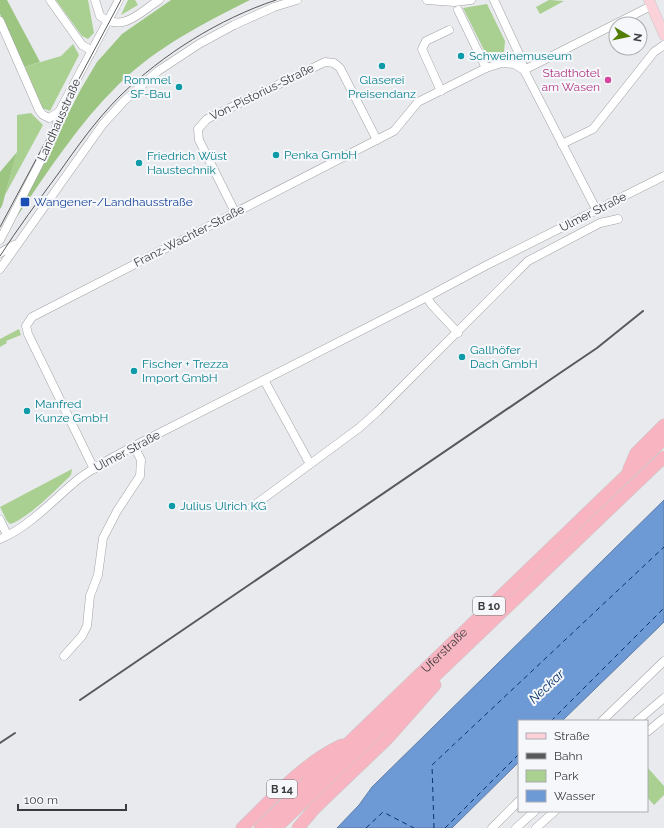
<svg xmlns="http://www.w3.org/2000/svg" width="664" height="828" font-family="Raleway,sans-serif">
  <rect width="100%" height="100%" fill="#e8eaed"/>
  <g fill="#a9d090">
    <path d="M 56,0 L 88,0 L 94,33 L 88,39 L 82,36 Z"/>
    <path d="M 128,0 L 135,0 L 138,5 L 121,15 Z"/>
    <path d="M 549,0 L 564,1 L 540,14 L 536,7 Z"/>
    <path d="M 487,4 L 505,41 L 504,52 L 493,57 L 485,52 L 463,8 Z"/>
    <path d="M 73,44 L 79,55 L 50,111 L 42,108 L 24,67 L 61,56 Z"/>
    <path d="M 31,113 L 43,125 L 5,195 L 17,152 L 17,115 Z"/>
    <path d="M 19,329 L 21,335 L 6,341 L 7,343 L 0,347 L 0,339 Z"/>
    <path d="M 72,469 L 71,475 C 59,487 26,520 10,524 L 7,521 L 0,507 Z"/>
    <path d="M 647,767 L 664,786 L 664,795 L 654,805 L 647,797 Z"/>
  </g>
  <g fill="#9cc582">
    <path d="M 0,0 L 7,0 L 40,62 L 24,67 L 0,14 Z"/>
    <path d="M 171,0 L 250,0 C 204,23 155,48 118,85 C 79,123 49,170 18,215 L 16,214 L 81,89 L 97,62 L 122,34 Z"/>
    <path d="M 17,152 L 2,206 L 0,209 L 0,172 Z"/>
  </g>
  <path fill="#6d99d5" stroke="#5e7da7" d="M 664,500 L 664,622 L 562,721 L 519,721 L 519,762 L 452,828 L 337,828 L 359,805 L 372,787 Z"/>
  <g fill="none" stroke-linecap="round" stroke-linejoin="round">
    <g stroke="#08356b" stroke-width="1" stroke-dasharray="5 4" stroke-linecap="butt">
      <path d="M 551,721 L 664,608"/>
      <path d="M 366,828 L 383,812 L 414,828"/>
      <path d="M 434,828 L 432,765 L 664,547"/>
      <path d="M 445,828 L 519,754"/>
    </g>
    <defs>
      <g id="minor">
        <path d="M 50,0 L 82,45 L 92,51"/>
        <path d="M 95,0 L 100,16 C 123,33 139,13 159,0"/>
        <path d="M 427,0 L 454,2 L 471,0"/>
        <path d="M 494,0 L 520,56 L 524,70 L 597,211"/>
        <path d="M 458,10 L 486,68"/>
        <path d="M 0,21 L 39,110 L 43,115 L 49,118 L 59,112"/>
        <path d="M 524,70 L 651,6"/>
        <path d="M 441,91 L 422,49 L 426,41 L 449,30"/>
        <path d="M 562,144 L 593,129 L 654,52 L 664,45"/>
        <path d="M 235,212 L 199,140 L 198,129 L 207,119 L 325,62 L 334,63 L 340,68 L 377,140"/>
        <path d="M 0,240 L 55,133 L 59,112 L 119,0"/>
        <path d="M 0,253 L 14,245"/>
        <path d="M 0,269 L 103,124 L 124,101 L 158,71 L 199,44 L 234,25 L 274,7 L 297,0"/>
        <path d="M 427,297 L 431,304 L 458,333"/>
        <path d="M 264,380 L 310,464"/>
        <path d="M 94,469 L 28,334 L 26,326 L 32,317 L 394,131 L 418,102 L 486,68 L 502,63 L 514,64 L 524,70"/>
        <path d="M 252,507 L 359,428 L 378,411 L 528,261 L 600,223 L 618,219"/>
        <path d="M 0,520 L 7,535"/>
        <path d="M 0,539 C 29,527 52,501 76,481 C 93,467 114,457 134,446 L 427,297 L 485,266 L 664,176"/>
        <path d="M 64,656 L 82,636 L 87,626 L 90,596 L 98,575 L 103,538 L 117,511 L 140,476 L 141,460 L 134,446"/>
        <path d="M 602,721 L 664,661"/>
        <path d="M 637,721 L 664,698"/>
        <path d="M 647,732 L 664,718"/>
        <path d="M 492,828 L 519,801"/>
        <path d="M 516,828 L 535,811"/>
        <path d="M 536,828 L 555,811"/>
      </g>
      <path id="major" d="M 649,0 L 664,35"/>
      <g id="highway">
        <path d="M 629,469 L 636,453 L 664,425"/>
        <path d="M 242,828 C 272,799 303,763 342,745"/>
        <path id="s1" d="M 260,828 L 664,439"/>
        <path d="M 276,828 L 664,457"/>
        <path d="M 298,828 L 315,808 L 387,739 L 435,685"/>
      </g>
    </defs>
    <use href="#minor" stroke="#a0a2a5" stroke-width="9"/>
    <use href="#major" stroke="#c8c8c9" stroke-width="11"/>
    <use href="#highway" stroke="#c8c8c9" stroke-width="13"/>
    <use href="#minor" stroke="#fff" stroke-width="8"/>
    <use href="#major" stroke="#fbd2da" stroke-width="10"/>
    <use href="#highway" stroke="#f8b4c1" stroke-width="12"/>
    <g stroke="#58595a" stroke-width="1">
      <path d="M 0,227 L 121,0"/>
      <path d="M 0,256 C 18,228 38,201 58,174 C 77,147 96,120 120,96 C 163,54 219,19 276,0"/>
    </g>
    <g stroke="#58595a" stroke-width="2">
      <path d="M 80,700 L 560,373 L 597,348 L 643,311"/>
      <path d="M 0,743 L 15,733"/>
    </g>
  </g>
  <g fill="#0f9aa8" stroke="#f5f7fa" stroke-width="1.5">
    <circle cx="461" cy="56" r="4"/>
    <circle cx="382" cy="66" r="4"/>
    <circle cx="179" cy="87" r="4"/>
    <circle cx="276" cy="155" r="4"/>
    <circle cx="139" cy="163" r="4"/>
    <circle cx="462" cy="357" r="4"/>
    <circle cx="134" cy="371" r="4"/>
    <circle cx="27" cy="411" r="4"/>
    <circle cx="172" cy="506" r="4"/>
  </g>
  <circle fill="#d1479c" stroke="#f5f7fa" stroke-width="1.5" cx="608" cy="80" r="4"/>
  <rect fill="#1a4fb4" stroke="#f5f7fa" stroke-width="1.5" x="20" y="197" width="10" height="10" rx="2"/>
  <g text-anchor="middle" stroke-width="4" stroke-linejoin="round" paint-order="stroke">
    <g fill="#f5f7fa" stroke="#737476" stroke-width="1">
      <rect x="473" y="597" width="32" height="18" rx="3"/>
      <rect x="267" y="780" width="30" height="18" rx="3"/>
    </g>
    <g font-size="11" font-weight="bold" fill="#3b3c3d">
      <text x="489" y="610">B 10</text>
      <text x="282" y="793">B 14</text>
    </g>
    <g font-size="12" fill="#0d838f" stroke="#f5f7fa" text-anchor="start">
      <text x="469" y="60">Schweinemuseum</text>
      <text x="171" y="84" text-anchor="end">Rommel<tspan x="171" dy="14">SF-Bau</tspan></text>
      <text x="382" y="84" text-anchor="middle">Glaserei<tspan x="382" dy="14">Preisendanz</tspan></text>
      <text x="284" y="159">Penka GmbH</text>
      <text x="147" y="160">Friedrich Wüst<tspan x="147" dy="14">Haustechnik</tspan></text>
      <text x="470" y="354">Gallhöfer<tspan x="470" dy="14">Dach GmbH</tspan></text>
      <text x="142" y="368">Fischer + Trezza<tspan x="142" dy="14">Import GmbH</tspan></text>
      <text x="35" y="408">Manfred<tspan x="35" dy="14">Kunze GmbH</tspan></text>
      <text x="180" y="510">Julius Ulrich KG</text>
    </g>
    <g font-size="12" fill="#b23c85" stroke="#f5f7fa" text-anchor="end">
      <text x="600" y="77">Stadthotel<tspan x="600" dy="14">am Wasen</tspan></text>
    </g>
    <g font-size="12" fill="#3b3c3d" stroke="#f5f7fa">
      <text transform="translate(262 92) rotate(-26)" y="4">Von-Pistorius-Straße</text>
      <text transform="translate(59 120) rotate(-66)" y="4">Landhausstraße</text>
      <text transform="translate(593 212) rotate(-27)" y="4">Ulmer Straße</text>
      <text transform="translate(189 236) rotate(-27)" y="4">Franz-Wachter-Straße</text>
      <text transform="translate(127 451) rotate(-28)" y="4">Ulmer Straße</text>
      <text dy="4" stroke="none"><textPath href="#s1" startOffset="256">Uferstraße</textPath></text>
    </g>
    <g font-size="12" fill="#164399" stroke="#f5f7fa" text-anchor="start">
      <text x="34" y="206">Wangener-/Landhausstraße</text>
    </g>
    <g font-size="13" font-style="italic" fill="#08356b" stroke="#f5f7fa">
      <text transform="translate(546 686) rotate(-43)" y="5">Neckar</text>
    </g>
  </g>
  <rect x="518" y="720" width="130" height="92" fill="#f5f7fa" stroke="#abacae"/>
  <rect x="526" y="733" width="20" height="6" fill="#fbd2da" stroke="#abacae"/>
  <text x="554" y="740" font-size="12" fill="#3b3c3d">Straße</text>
  <rect x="526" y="753" width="20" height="6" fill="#58595a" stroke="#abacae"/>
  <text x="554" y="760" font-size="12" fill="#3b3c3d">Bahn</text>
  <rect x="526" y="770" width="20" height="12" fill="#a9d090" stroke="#abacae"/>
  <text x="554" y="780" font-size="12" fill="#3b3c3d">Park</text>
  <rect x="526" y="790" width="20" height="12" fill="#6d99d5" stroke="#abacae"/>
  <text x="554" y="800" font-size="12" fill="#3b3c3d">Wasser</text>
  <g transform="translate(628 36) rotate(99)"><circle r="19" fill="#f5f7fa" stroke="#abacae"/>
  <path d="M0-3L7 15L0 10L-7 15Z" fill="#517e03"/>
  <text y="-6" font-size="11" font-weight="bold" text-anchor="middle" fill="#3b3c3d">N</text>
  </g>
  <path d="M18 804v6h108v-6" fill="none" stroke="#3b3c3d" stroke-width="2"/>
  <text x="24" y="804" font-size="12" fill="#3b3c3d" stroke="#f5f7fa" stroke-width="3" paint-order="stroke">100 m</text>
</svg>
